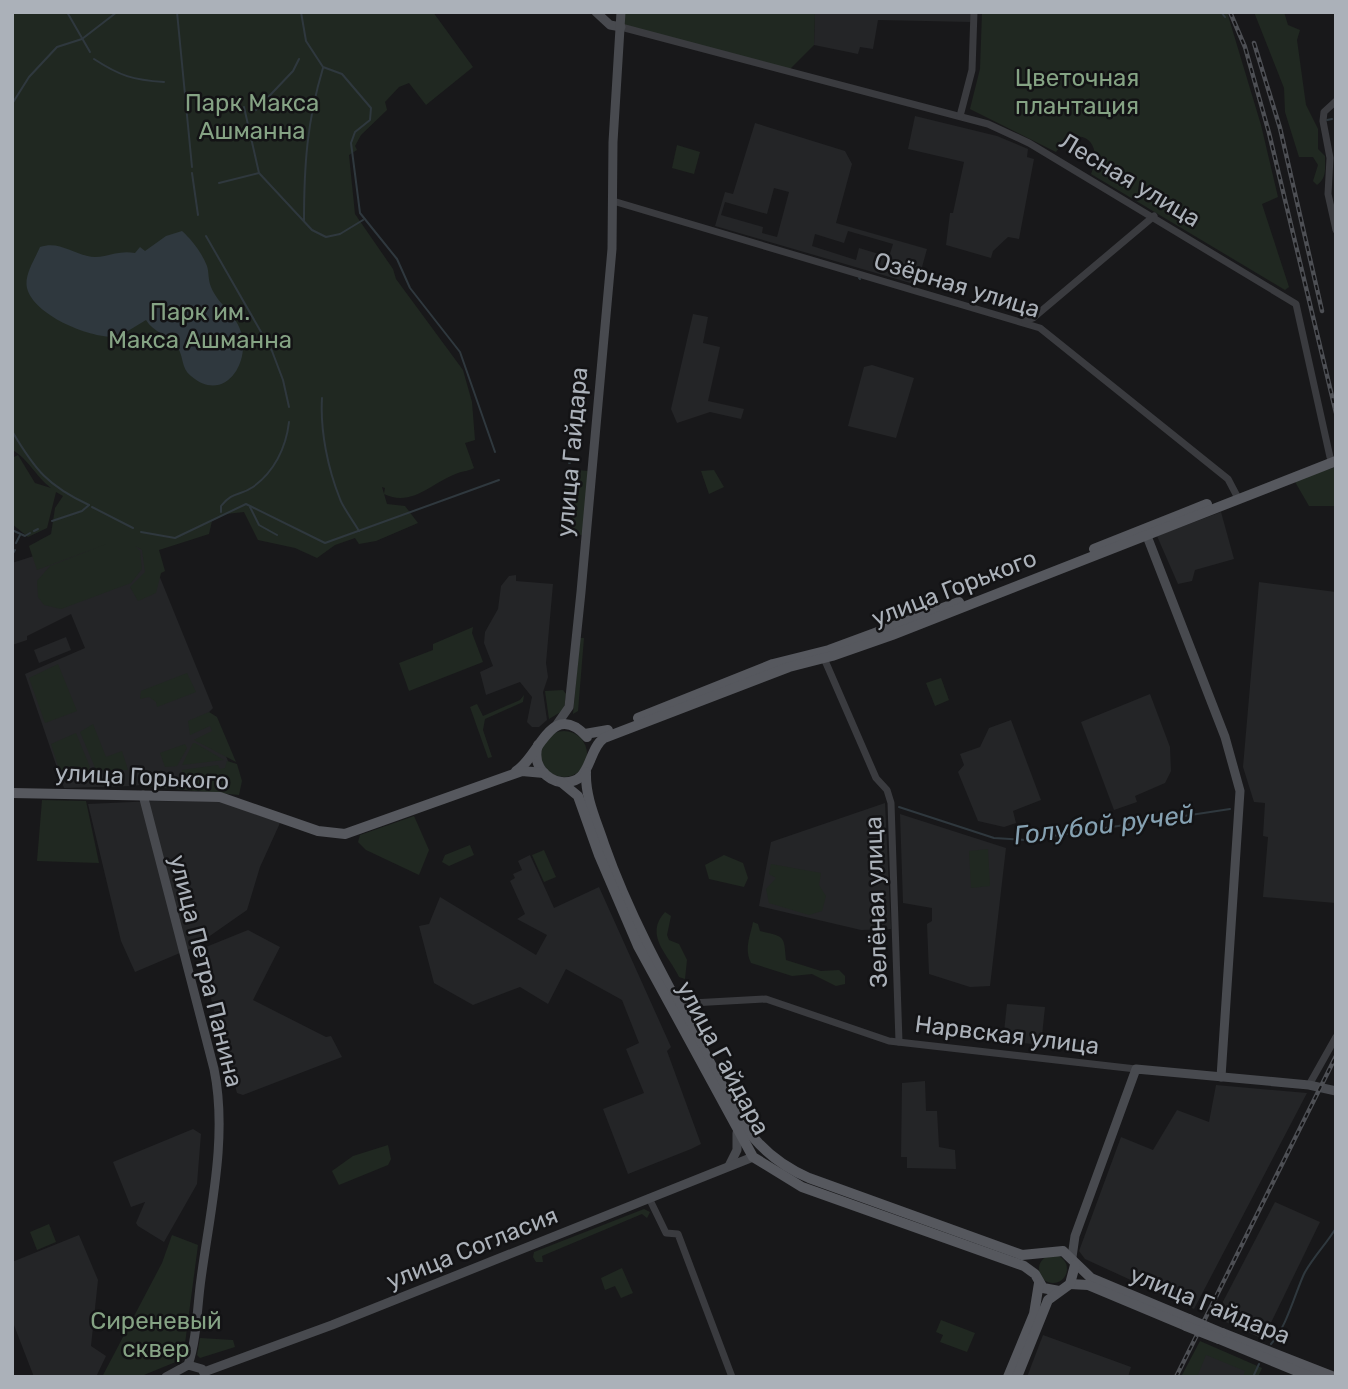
<svg xmlns="http://www.w3.org/2000/svg" width="1348" height="1389" font-family="Rubik,sans-serif">
<style>
.built{fill:#242527;fill-rule:evenodd}
.green{fill:#202821}
.water{fill:#2f383e}
.lines{fill:none;stroke-linecap:round;stroke-linejoin:round}
.stream{stroke:#2f383e;stroke-width:2}
.tertiary{stroke:#3a3b3f;stroke-width:7}
.secondary{stroke:#484a4f;stroke-width:9}
.primary{stroke:#56585e;stroke-width:10}
.rail-casing{stroke:#4d4f54;stroke-width:4.5}
.rail{stroke:#131315;stroke-width:2;stroke-dasharray:5;stroke-linecap:butt}
.primary-bridge{stroke:#56585e;stroke-width:10}
.labels{text-anchor:middle;dominant-baseline:central;stroke-width:5;stroke-linejoin:round;paint-order:stroke}
.park-label{font-size:24px;fill:#85a384;stroke:#131315}
.street-label{font-size:24px;fill:#abb1b9;stroke:#131315}
.water-label{font-size:26px;font-style:italic;fill:#85a1b2;stroke:#131315}
</style>
<rect width="100%" height="100%" fill="#18181a"/>
<!-- built -->
<g class="built">
<path d="M815 12H971V22L878 20 873 49 860 47 858 54 814 45Z"/>
<path d="M915 116 997 136 1028 149 1027 157 1034 159 1019 239 1008 237 993 251 991 258 946 245 950 213H953L964 162 908 149Z"/>
<path d="M755 123 845 151 852 164 836 223 927 249 917 285 715 226 725 192 733 194ZM774 188 789 192 777 237 762 233 763 227 721 215 725 202 767 214ZM848 231 893 244 889 257 859 248 856 260 812 246 815 234 844 243Z"/>
<path d="M693 314 708 317 703 343 720 347 708 401 744 409 741 419 710 412 677 423 671 409Z"/>
<path d="M872 365 914 378 896 438 848 426 864 367Z"/>
<path d="M1221 512 1234 559 1195 570 1192 581 1178 584 1157 536Z"/>
<path d="M124 537 148 548 213 708 208 713 233 773 132 786 64 788 25 674 85 648 71 614 27 636V640L12 645V563L40 554Z"/>
<path d="M516 575V581L553 584 546 663 548 677 543 692 547 720 539 727H532L527 722 532 697 520 682 486 695 480 672 493 666 484 643 485 632 498 609 501 586 509 576Z"/>
<path d="M1259 582 1336 592V903L1263 897 1268 837 1263 836 1265 803 1254 802 1243 767Z"/>
<path d="M66 637 71 650 39 663 34 650Z"/>
<path d="M1150 694 1170 747 1171 771 1165 783 1135 796 1137 802 1114 810 1081 722Z"/>
<path d="M1011 720 1041 800 1013 811 1016 823 1004 827 978 821 958 772 964 765 960 754 980 747 989 728Z"/>
<path d="M154 801 223 802 280 823 260 867 247 910 194 947 135 972 121 941 88 804Z"/>
<path d="M885 803 891 929 861 930 759 906 771 842Z"/>
<path d="M900 814 1006 848 990 986 970 987 929 974 927 924 932 921V908L903 903Z"/>
<path d="M530 855 554 908 599 887 671 1047 667 1051 701 1144 691 1149 628 1174 603 1109 644 1093 626 1049 639 1043 622 1000 566 969 548 1004 520 987 473 1005 434 983 419 926 429 924 440 897 536 955 547 935 517 919 525 914 510 881 515 878 513 874 522 870 518 861Z"/>
<path d="M248 930 280 947 253 1000 326 1037 331 1036 342 1057 243 1095 237 1093 212 1003 201 949Z"/>
<path d="M1007 1004 1045 1007 1041 1045 1003 1041Z"/>
<path d="M925 1081 926 1111H937L939 1147 955 1150 956 1169 907 1168V1157H901L902 1083Z"/>
<path d="M1216 1085 1307 1093 1194 1309 1085 1259 1079 1251 1121 1137 1153 1150 1177 1110 1209 1122Z"/>
<path d="M193 1129 201 1134 197 1184 164 1242 138 1226 136 1223 145 1202 131 1207 113 1162Z"/>
<path d="M1275 1202 1320 1222 1263 1339 1215 1317Z"/>
<path d="M79 1235 98 1280 91 1346 106 1356 96 1377H34L12 1320V1262Z"/>
<path d="M1043 1335 1131 1367 1128 1377H1027Z"/>
<path d="M1202 1343 1241 1359 1260 1371 1258 1377H1186Z"/>
</g>
<!-- green -->
<g class="green">
<path d="M12 12H433L473 67 426 105 409 83 399 87 385 102 387 110 361 135 355 146 357 150 349 155 355 214 393 269 396 279 463 370 472 402 475 440 465 443 474 468C469 471 464 471 458 473 432 482 412 508 384 494L385 488 382 487 387 504 405 506 418 523 376 541 359 544 355 538 335 545 317 558 295 548 258 540 244 512 226 514 212 521 209 534 159 550 165 571 161 573 156 593 138 601 130 587 145 572 142 550 135 546 140 551 142 569 131 583 61 609 44 605 38 597 37 581 50 566 109 543 37 570 29 546 51 534 55 508 63 496 56 492 47 528 28 537 12 524V458L18 455 35 483 51 488C36 477 28 458 12 450Z"/>
<path d="M621 12H815L814 45 786 73 621 27Z"/>
<path d="M982 12H1227L1261 125 1278 197 1262 204 1289 287 1285 290 1091 174C1105 142 1079 121 1056 152L970 109 980 69Z"/>
<path d="M1254 12H1284L1288 25 1300 30 1297 40 1306 105 1318 129V149L1325 156C1325 168 1327 178 1317 185L1313 181 1318 165 1313 157H1299L1285 112 1284 88Z"/>
<path d="M677 145 700 152 694 174 672 168Z"/>
<path d="M1336 467 1335 506H1309L1294 480Z"/>
<path d="M567 469 588 471 583 535 560 534Z"/>
<path d="M714 470 724 487 709 494 701 471Z"/>
<path d="M473 627 472 633 483 662 409 691 399 663 433 650V644Z"/>
<path d="M580 638H584L578 711 573 714Z"/>
<path d="M58 664 77 711 45 723 29 678Z"/>
<path d="M187 673 196 692 157 707 156 702 149 697 140 699 141 691Z"/>
<path d="M941 678 949 700 935 706 926 683Z"/>
<path d="M563 690 566 694 564 710 549 719 545 691Z"/>
<path d="M524 695 523 702 485 719 483 730 492 757 488 758 470 707 477 704 483 716 520 700Z"/>
<path d="M209 712 217 717 236 762 194 740 212 731 210 726 190 735 188 721Z"/>
<path d="M93 724 106 757 122 751 128 770H96L80 732Z"/>
<circle cx="564" cy="754" r="23"/>
<path d="M76 733 90 767 88 771 63 781 51 744Z"/>
<path d="M193 743H195L224 760 182 765Z"/>
<path d="M185 744 187 748 177 766 165 767 160 753Z"/>
<path d="M227 761 237 764 242 781 239 795 142 786 143 783 183 778 182 770 218 765 220 769 225 768Z"/>
<path d="M42 800 86 801 99 863 37 861Z"/>
<path d="M414 816 429 850 419 875 366 850 358 842 360 835Z"/>
<path d="M470 845 474 855 449 866 442 862 445 855Z"/>
<path d="M988 849 990 886 971 888 969 851Z"/>
<path d="M544 850 556 877 544 882 532 855Z"/>
<path d="M724 855 743 863 748 878 744 887 709 879 705 865Z"/>
<path d="M771 864 821 873 819 885 826 896 822 911 809 915 769 903 766 889 776 878 769 874Z"/>
<path d="M665 912 671 916 667 935 669 940 679 944 687 960 685 979 679 977C670 956 643 936 665 912Z"/>
<path d="M753 922 758 924 760 931C785 937 784 935 786 960L821 971 839 970 845 976V984L836 986 812 974 792 976 751 963C744 949 750 937 753 922Z"/>
<path d="M388 1145 391 1159 388 1165 339 1185 332 1171 353 1156Z"/>
<path d="M644 1209 650 1212 647 1218 642 1214 542 1256 543 1262H536L533 1257 534 1252Z"/>
<path d="M49 1224 56 1242 37 1250 30 1232Z"/>
<path d="M172 1235 198 1245 183 1359 139 1377H102L162 1263Z"/>
<circle cx="1053" cy="1269" r="14"/>
<path d="M622 1268 633 1293 621 1298 615 1286 605 1290 601 1278Z"/>
<path d="M941 1320 975 1333 967 1352 940 1342 943 1335 936 1332Z"/>
<path d="M200 1338 233 1340 235 1347 200 1358 197 1355Z"/>
<path d="M1200 1341 1262 1368 1258 1377H1243L1245 1371 1206 1355 1197 1377H1181Z"/>
</g>
<!-- water -->
<path class="water" d="M182 231C192 240 202 253 207 266 209 272 208 280 211 287 218 305 237 314 242 335 249 367 222 403 191 376 181 368 184 358 178 348 170 336 153 332 146 320L118 337C92 339 34 316 27 288 24 275 35 259 40 247 61 240 74 256 95 257 109 257 118 250 135 253L140 247 145 251 166 236Z"/>
<g class="lines">
<!-- stream -->
<g class="stream">
<path d="M67 12 90 52"/>
<path d="M177 12 192 167"/>
<path d="M301 12 306 41 323 67 342 74 371 108 370 120 355 132 351 143 360 213 397 259 410 288 460 352 495 452"/>
<path d="M1221 12 1225 17"/>
<path d="M94 59C120 76 133 80 164 82"/>
<path d="M12 104 29 77 57 47 82 39 117 12"/>
<path d="M244 107 259 173 312 230 326 237 340 234 363 220"/>
<path d="M256 110 293 71 299 59"/>
<path d="M1327 120 1332 119"/>
<path d="M192 173 198 215"/>
<path d="M219 183 259 173"/>
<path d="M304 221C304 166 307 121 323 68"/>
<path d="M206 236 272 351 283 380 289 407"/>
<path d="M859 278 860 279"/>
<path d="M322 398C320 431 328 469 340 499 342 506 354 522 359 531"/>
<path d="M12 431C35 470 48 486 89 505"/>
<path d="M569 463H570"/>
<path d="M92 507 133 528"/>
<path d="M250 507 259 525 277 535"/>
<path d="M221 512V506C233 491 240 496 253 487 274 472 286 448 289 422"/>
<path d="M52 521 82 511 89 505"/>
<path d="M12 530 25 536 30 533"/>
<path d="M34 531 38 529"/>
<path d="M141 532 175 538 246 504 325 543 499 480"/>
<path d="M16 543 20 535"/>
<path d="M12 555 15 550"/>
<path d="M899 807 994 838 1026 840 1230 809"/>
<path d="M1271 1344C1287 1326 1294 1296 1304 1274 1311 1260 1327 1243 1336 1228"/>
<path d="M1253 1377 1259 1364"/>
</g>
<!-- tertiary -->
<g class="tertiary">
<path d="M621 27 988 124 1029 143 1296 304 1330 457"/>
<path d="M1336 101 1324 112 1323 121 1330 158 1328 194 1336 230"/>
<path d="M960 116 972 70 974 12"/>
<path d="M613 201 1040 328 1228 479 1238 498"/>
<path d="M1025 321 1033 318 1154 216"/>
<path d="M823 656 876 778 887 790 891 803 899 1042"/>
<path d="M681 1007 692 1003 766 999 889 1041 1136 1069"/>
<path d="M1309 1085 1336 1037"/>
<path d="M649 1198 666 1233 678 1234 732 1377"/>
</g>
<!-- secondary -->
<g class="secondary">
<path d="M596 12 610 25 621 27"/>
<path d="M1145 531 1225 737 1240 791 1221 1077"/>
<path d="M555 727 569 707 581 592 612 249 613 142 621 12"/>
<path d="M143 795 214 1069C228 1137 210 1211 201 1279 197 1307 197 1339 188 1365"/>
<path d="M729 1166 737 1150V1133"/>
<path d="M1072 1257 1075 1236 1136 1069 1309 1085 1336 1091"/>
<path d="M204 1372 332 1325 753 1157"/>
<path d="M166 1377 188 1365 202 1369 205 1375"/>
</g>
<!-- primary -->
<g class="primary">
<path d="M1094 549 1207 504"/>
<path d="M638 718 773 664 829 650 959 602"/>
<path d="M585 734 608 730"/>
<path d="M538 745C535 754 536 763 542 771 547 777 554 781 561 782 593 785 586 751 604 738L789 667 832 656 892 635 1336 461"/>
<path d="M516 771C539 758 551 698 587 737"/>
<path d="M586 772C585 797 596 820 604 844 638 941 694 1029 741 1121 758 1147 781 1166 809 1178L1022 1255 1063 1251 1091 1278 1189 1319"/>
<path d="M561 782 578 796 599 855 638 946 753 1157 802 1187 1024 1266 1035 1274 1043 1288 1059 1291"/>
<path d="M12 793 220 797 318 831 345 834 522 771 544 773"/>
<path d="M1070 1284 1088 1285 1186 1326"/>
<path d="M1222 1333 1334 1377"/>
<path d="M1219 1339 1311 1377"/>
<path d="M1008 1377 1034 1314 1039 1283"/>
<path d="M1017 1377 1048 1300 1070 1284 1075 1265"/>
</g>
<defs>
<g id="rail">
<path d="M1230 12 1245 47 1269 133 1336 413"/>
<path d="M1254 43 1280 128 1322 311"/>
<path d="M1176 1377 1336 1056"/>
</g>
</defs>
<!-- rail casing -->
<use href="#rail" class="rail-casing"/>
<!-- rail -->
<use href="#rail" class="rail"/>
<!-- primary-bridge -->
<g class="primary-bridge">
<path d="M1189 1319 1222 1333"/>
<path d="M1186 1326 1219 1339"/>
</g>
</g>
<g class="labels">
<!-- park labels -->
<g class="park-label">
<text x="1077" y="78">Цветочная<tspan x="1077" dy="28">плантация</tspan></text>
<text x="252" y="103">Парк Макса<tspan x="252" dy="28">Ашманна</tspan></text>
<text x="200" y="312">Парк им.<tspan x="200" dy="28">Макса Ашманна</tspan></text>
<text x="156" y="1321">Сиреневый<tspan x="156" dy="28">сквер</tspan></text>
</g>
<!-- street labels -->
<g class="street-label">
<text transform="translate(1130 180) rotate(31)">Лесная улица</text>
<text transform="translate(957 285) rotate(17)">Озёрная улица</text>
<text transform="translate(572 452) rotate(-85)">улица Гайдара</text>
<text transform="translate(954 588) rotate(-21)">улица Горького</text>
<text transform="translate(142 777) rotate(3)">улица Горького</text>
<text transform="translate(876 902) rotate(-92)">Зелёная улица</text>
<text transform="translate(206 971) rotate(76)">улица Петра Панина</text>
<text transform="translate(1007 1035) rotate(7)">Нарвская улица</text>
<text transform="translate(723 1058) rotate(62)">улица Гайдара</text>
<text transform="translate(472 1248) rotate(-22)">улица Согласия</text>
<text transform="translate(1210 1305) rotate(22)">улица Гайдара</text>
</g>
<!-- water labels -->
<g class="water-label">
<text transform="translate(1104 825) rotate(-7)">Голубой ручей</text>
</g>
</g>
<!-- border -->
<rect width="1348" height="1389" fill="none" stroke="#abb1b9" stroke-width="28"/>
</svg>
